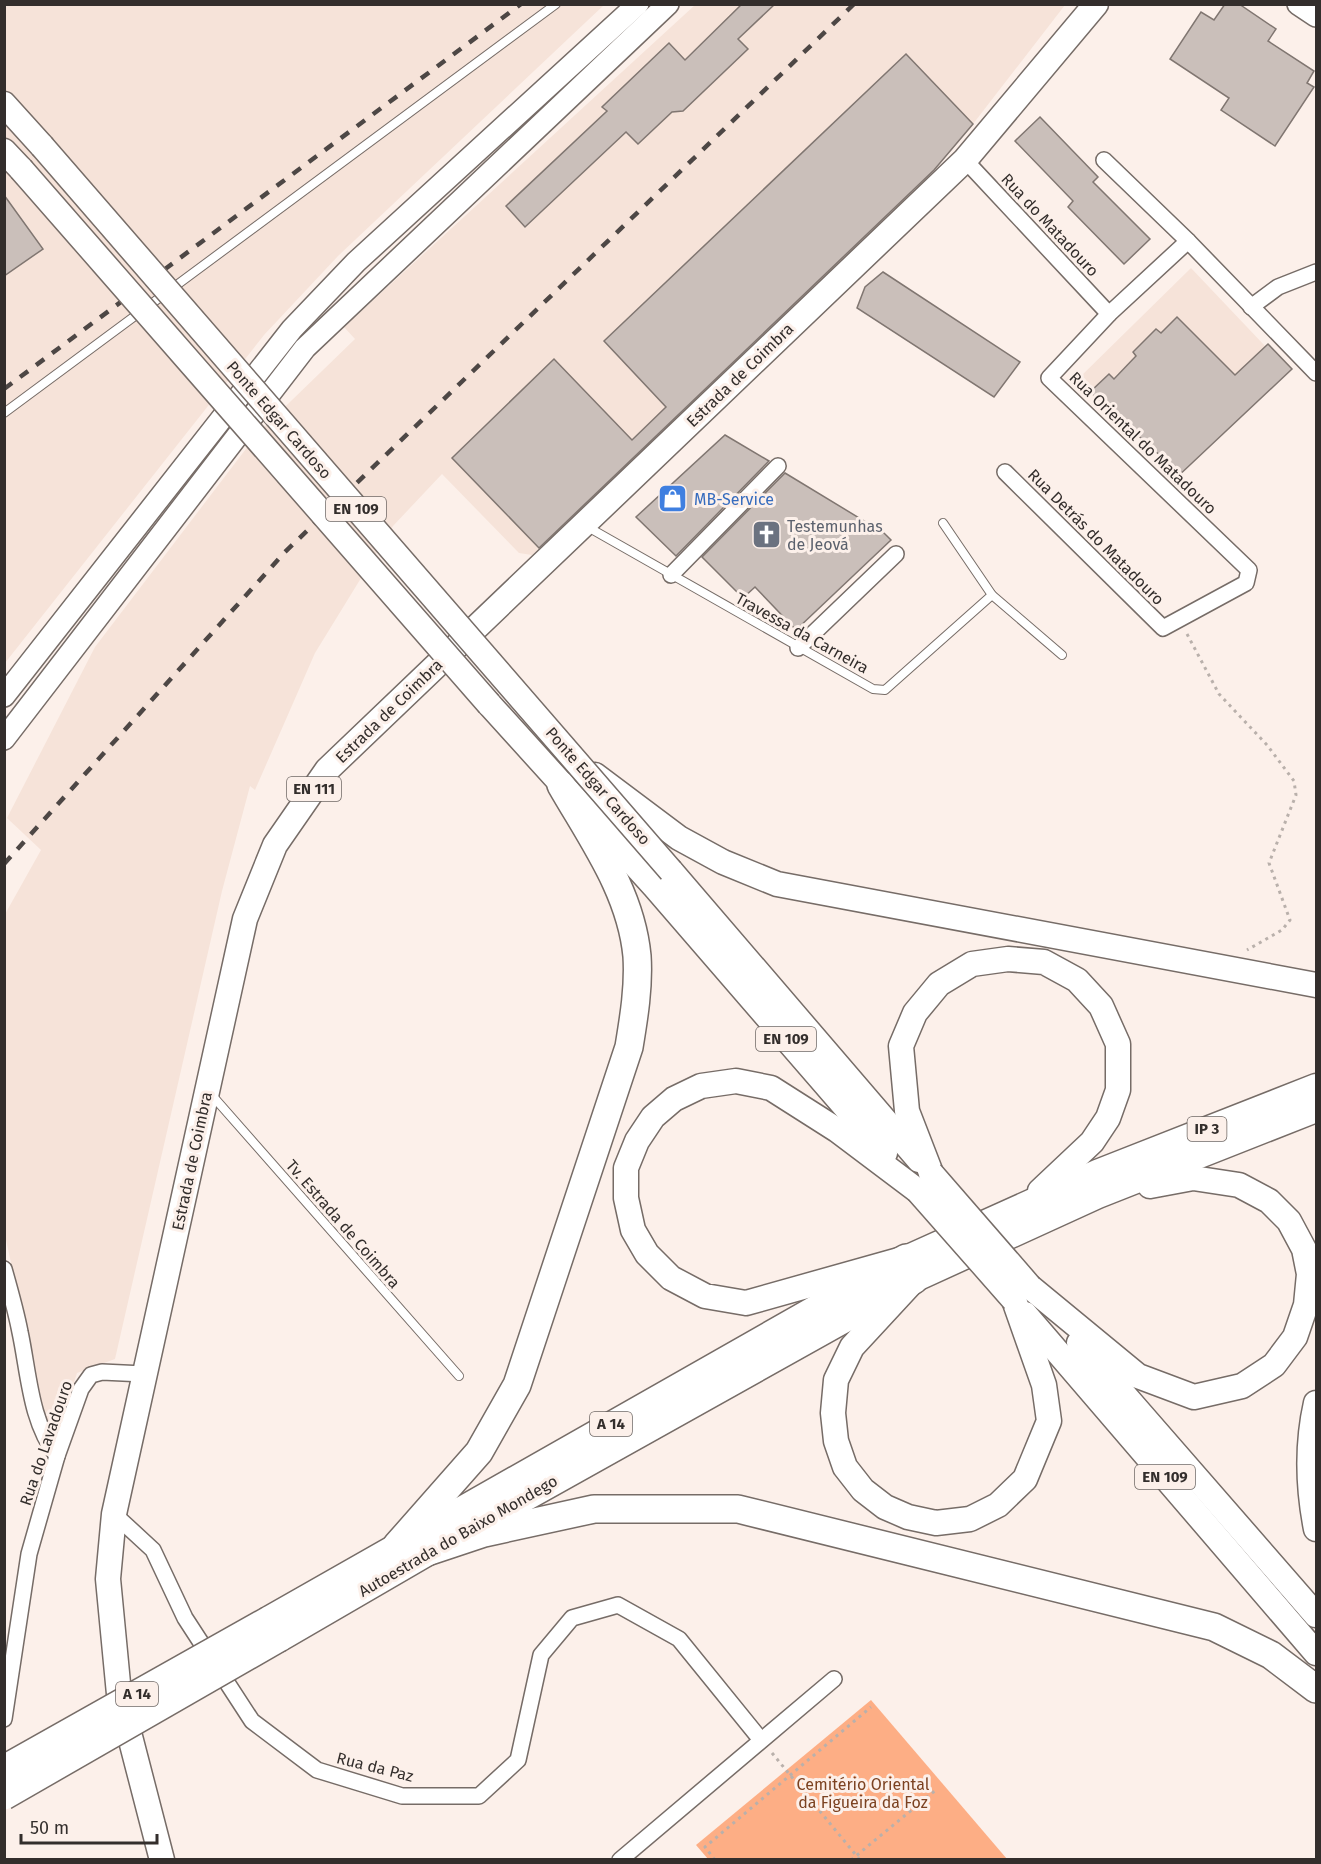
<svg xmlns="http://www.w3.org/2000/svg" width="1321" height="1864" font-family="'Fira Sans',sans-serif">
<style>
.built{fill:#f6e3d9}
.green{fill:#fdae85}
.building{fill:#cabfba;stroke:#807671;stroke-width:1.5}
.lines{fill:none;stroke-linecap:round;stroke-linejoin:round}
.lane-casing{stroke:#766c67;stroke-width:10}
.street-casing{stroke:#766c67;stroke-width:18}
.secondary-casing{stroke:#766c67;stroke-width:24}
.primary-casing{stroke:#766c67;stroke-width:27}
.highway-casing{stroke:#766c67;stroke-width:30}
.path{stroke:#b9b0ab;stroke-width:3;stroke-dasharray:3 4.5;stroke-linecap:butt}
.lane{stroke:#fff;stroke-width:8}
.street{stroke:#fff;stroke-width:15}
.secondary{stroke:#fff;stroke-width:21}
.primary{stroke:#fff;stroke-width:24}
.highway{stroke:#fff;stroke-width:27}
.rail{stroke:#4d4745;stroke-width:4.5;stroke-dasharray:10 10;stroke-linecap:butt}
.primary-bridge-casing{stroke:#766c67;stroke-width:27;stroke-linecap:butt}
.highway-bridge-casing{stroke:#766c67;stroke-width:30;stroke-linecap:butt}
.primary-bridge{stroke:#fff;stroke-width:24}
.highway-bridge{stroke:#fff;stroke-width:27}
.labels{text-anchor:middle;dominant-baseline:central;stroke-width:6;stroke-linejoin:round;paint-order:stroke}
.shield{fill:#fcf0ea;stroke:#6f6865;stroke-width:1.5}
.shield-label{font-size:15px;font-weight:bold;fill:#332e2c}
.street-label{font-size:16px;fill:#332e2c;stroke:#fcf0ea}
.shop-label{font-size:16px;fill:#366cbe;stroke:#fcf0ea;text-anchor:start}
.worship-label{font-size:16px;fill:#5b616d;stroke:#fcf0ea;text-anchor:start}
.park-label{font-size:16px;fill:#7c4221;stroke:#fcf0ea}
</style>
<rect width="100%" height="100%" fill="#fcf0ea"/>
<!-- built -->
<g class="built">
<path d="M5 5H604L338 256 264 335 5 663Z"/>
<path d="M695 5H1065L973 124 924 182 678 419 532 555 519 553 442 474 393 526 315 653 255 790 250 786 222 891 115 1359 77 1373 57 1436 46 1425 5 1235 4 916 41 850 7 818 95 647 258 433 355 339 344 327Z"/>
<path d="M1191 268 1265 346 1268 344 1292 369 1164 461 1078 379Z"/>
</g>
<!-- green -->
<path class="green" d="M871 1700 1007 1859H708L696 1845Z"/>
<!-- building -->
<g class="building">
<path d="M742 4H775L738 39 748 49 683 111 672 112 638 144 626 132 525 227 506 206 607 111 602 107 669 43 685 60Z"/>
<path d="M1225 4H1239L1276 29 1268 41 1314 71 1307 83 1314 87 1275 146 1221 110 1229 98 1170 59 1201 12 1214 20Z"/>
<path d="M906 54 973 124 934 170 539 548 452 458 554 359 632 440 666 407 604 341Z"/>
<path d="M1040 117 1098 177 1093 182 1150 239 1124 264 1068 207 1073 201 1015 141Z"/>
<path d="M4 195 43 249 4 276Z"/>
<path d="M883 272 1020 362 994 397 857 308 865 287Z"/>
<path d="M1177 317 1235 375 1268 344 1292 369 1174 480 1160 465 1165 460 1090 392 1109 374 1114 379 1136 356 1133 352 1156 329 1161 333Z"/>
<path d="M725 435 769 461 676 556 636 517Z"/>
<path d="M785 473 884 533 891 540 796 630 755 587 743 598 702 557Z"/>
</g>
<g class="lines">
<defs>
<g id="lane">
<path d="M4 413 556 4"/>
<path d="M943 523 992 595 1062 655"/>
<path d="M586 526 873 689 885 690 992 595"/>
<path d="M210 1093 459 1376"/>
</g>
<g id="street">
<path d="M965 160 1109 314"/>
<path d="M1104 160 1188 241"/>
<path d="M1251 307 1278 287 1316 272"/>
<path d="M1005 472 1163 628 1246 583 1249 570 1049 378 1109 314 1188 241 1316 373"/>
<path d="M671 575 778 466"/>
<path d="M798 648 896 554"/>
<path d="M4 1269C10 1290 16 1311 20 1332 29 1374 30 1421 57 1456"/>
<path d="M114 1514 153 1550 185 1618 252 1721 317 1770 402 1796H479L518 1760 541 1655 572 1618 618 1605 679 1639 761 1740"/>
<path d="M4 1719 29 1554 57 1456 81 1389 91 1375 102 1372 144 1374"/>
<path d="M620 1860 834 1679"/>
</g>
<g id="secondary">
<path d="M1298 4 1316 16"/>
<path d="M4 696 292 329 356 262 638 4"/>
<path d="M4 739 305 348 668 4"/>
</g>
<g id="primary">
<path d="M4 104 42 146"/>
<path d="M4 151 21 169"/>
<path d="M489 704 654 886 885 1153"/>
<path d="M595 775 679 838 723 862 777 884 1316 985"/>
<path d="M671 871 919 1160"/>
<path d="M931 1173 907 1111 901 1046 915 1013 939 984 972 964 1008 959 1044 962 1077 980 1101 1006 1118 1044V1090L1108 1118 1092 1142 1040 1191"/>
<path d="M918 1191 837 1130 771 1088 736 1081 701 1086 674 1099 653 1117 637 1141 626 1168V1198L633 1230 647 1254 671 1278 705 1296 746 1303 906 1258 1097 1172 1316 1086"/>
<path d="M1030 1287 1138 1376 1194 1397 1242 1386 1274 1365 1295 1337 1306 1305 1309 1274 1304 1249 1289 1221 1269 1201 1239 1185 1193 1178 1150 1186"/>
<path d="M1014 1300 1044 1385 1049 1421 1025 1479 998 1505 970 1519 936 1523 908 1517 885 1507 863 1490 845 1467 836 1441 833 1413 836 1380 852 1347 914 1280 1098 1196 1316 1110"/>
<path d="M1025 1314 1316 1653"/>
<path d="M1079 1343 1316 1615"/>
<path d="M1316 1403C1307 1443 1308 1488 1316 1529"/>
<path d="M162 1860 119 1694 108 1579 114 1514 245 919 275 845 327 770 965 160 1096 4"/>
</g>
<g id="highway">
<path d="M397 1545 479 1452 517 1385 629 1047C634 1017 639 986 637 956 631 892 592 839 561 785"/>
<path d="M427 1552 484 1533 594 1509H738L1214 1627 1271 1655 1316 1689"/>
<path d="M269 1620 906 1258"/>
<path d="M279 1638 427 1552 914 1280"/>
</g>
</defs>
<!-- lane casing -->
<use href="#lane" class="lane-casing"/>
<!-- street casing -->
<use href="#street" class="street-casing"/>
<!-- secondary casing -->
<use href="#secondary" class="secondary-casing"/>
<!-- primary casing -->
<use href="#primary" class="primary-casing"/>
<!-- highway casing -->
<use href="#highway" class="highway-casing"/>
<!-- path -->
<g class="path">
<path d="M1187 634 1219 694 1267 745 1294 781 1296 795 1269 863 1290 920 1282 930 1247 950"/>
<path d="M772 1753 860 1860"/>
<path d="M715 1860 705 1847 871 1707"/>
<path d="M851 1860 937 1789"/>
</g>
<!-- lane -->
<use href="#lane" class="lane"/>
<!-- street -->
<use href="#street" class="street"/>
<!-- secondary -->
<use href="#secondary" class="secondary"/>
<!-- primary -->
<use href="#primary" class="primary"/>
<!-- highway -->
<use href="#highway" class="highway"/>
<!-- rail -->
<g class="rail">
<path d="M4 389 521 4"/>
<path d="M4 864 285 552 854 4"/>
</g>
<defs>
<g id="primary-bridge">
<path d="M42 146 671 871"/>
<path d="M21 169 489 704"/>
<path d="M931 1173 1030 1287"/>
<path d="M918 1191 1014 1300"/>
</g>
<g id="highway-bridge">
<path d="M4 1769 269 1620"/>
<path d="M4 1796 279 1638"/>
</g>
</defs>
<!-- primary-bridge casing -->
<use href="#primary-bridge" class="primary-bridge-casing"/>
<!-- highway-bridge casing -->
<use href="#highway-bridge" class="highway-bridge-casing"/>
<!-- primary-bridge -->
<use href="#primary-bridge" class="primary-bridge"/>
<!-- highway-bridge -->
<use href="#highway-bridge" class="highway-bridge"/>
</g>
<!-- icons -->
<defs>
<symbol id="shop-square" viewBox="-11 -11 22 22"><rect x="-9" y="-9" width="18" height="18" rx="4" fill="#3f7fe0" stroke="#fcf0ea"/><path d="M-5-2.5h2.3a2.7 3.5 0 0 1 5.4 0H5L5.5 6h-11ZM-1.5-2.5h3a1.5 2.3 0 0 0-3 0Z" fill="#fff"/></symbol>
<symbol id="church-square" viewBox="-11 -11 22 22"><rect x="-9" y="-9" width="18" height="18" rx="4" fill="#6b7280" stroke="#fcf0ea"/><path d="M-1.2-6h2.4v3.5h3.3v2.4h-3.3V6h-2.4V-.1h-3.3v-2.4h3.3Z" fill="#fff"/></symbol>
</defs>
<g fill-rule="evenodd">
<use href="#shop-square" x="656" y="482" width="33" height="33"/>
<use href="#church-square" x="750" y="518" width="33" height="33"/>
</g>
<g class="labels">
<!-- shield labels -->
<g class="shield">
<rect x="326" y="497" width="60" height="24" rx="4.5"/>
<rect x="287" y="777" width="54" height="24" rx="4.5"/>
<rect x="756" y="1027" width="60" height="24" rx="4.5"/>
<rect x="1187.5" y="1117" width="39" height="24" rx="4.5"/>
<rect x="590" y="1412" width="42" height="24" rx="4.5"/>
<rect x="1135" y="1465" width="60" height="24" rx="4.5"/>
<rect x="116" y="1682" width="42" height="24" rx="4.5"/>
</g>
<g class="shield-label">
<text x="356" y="509">EN 109</text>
<text x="314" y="789">EN 111</text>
<text x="786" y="1039">EN 109</text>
<text x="1207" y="1129">IP 3</text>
<text x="611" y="1424">A 14</text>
<text x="1165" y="1477">EN 109</text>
<text x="137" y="1694">A 14</text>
</g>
<!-- street labels -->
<g class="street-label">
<text transform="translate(1050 225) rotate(47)">Rua do Matadouro</text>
<text transform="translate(740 375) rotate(-44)">Estrada de Coimbra</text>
<text transform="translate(279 420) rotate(49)">Ponte Edgar Cardoso</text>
<text transform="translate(1143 443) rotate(44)">Rua Oriental do Matadouro</text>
<text transform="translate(1096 537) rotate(45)">Rua Detrás do Matadouro</text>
<text transform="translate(802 633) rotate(29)">Travessa da Carneira</text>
<text transform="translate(389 711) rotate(-44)">Estrada de Coimbra</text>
<text transform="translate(598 786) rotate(49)">Ponte Edgar Cardoso</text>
<text transform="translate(192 1161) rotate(-78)">Estrada de Coimbra</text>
<text transform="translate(343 1224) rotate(49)">Tv. Estrada de Coimbra</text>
<text transform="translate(46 1443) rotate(-71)">Rua do Lavadouro</text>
<text transform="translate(458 1536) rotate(-30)">Autoestrada do Baixo Mondego</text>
<text transform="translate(375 1767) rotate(14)">Rua da Paz</text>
</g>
<!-- shop labels -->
<g class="shop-label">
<text x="694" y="499">MB-Service</text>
</g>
<!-- worship labels -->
<g class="worship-label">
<text x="787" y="526">Testemunhas<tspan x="787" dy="18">de Jeová</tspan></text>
</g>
<!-- park labels -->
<g class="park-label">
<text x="863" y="1784">Cemitério Oriental<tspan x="863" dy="18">da Figueira da Foz</tspan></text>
</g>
</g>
<!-- border -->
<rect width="1321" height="1864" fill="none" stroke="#332e2c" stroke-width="12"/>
<!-- scale -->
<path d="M21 1834v9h136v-9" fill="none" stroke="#332e2c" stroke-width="3"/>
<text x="30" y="1834" font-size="18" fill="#332e2c" stroke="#fcf0ea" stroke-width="4.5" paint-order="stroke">50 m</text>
</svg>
